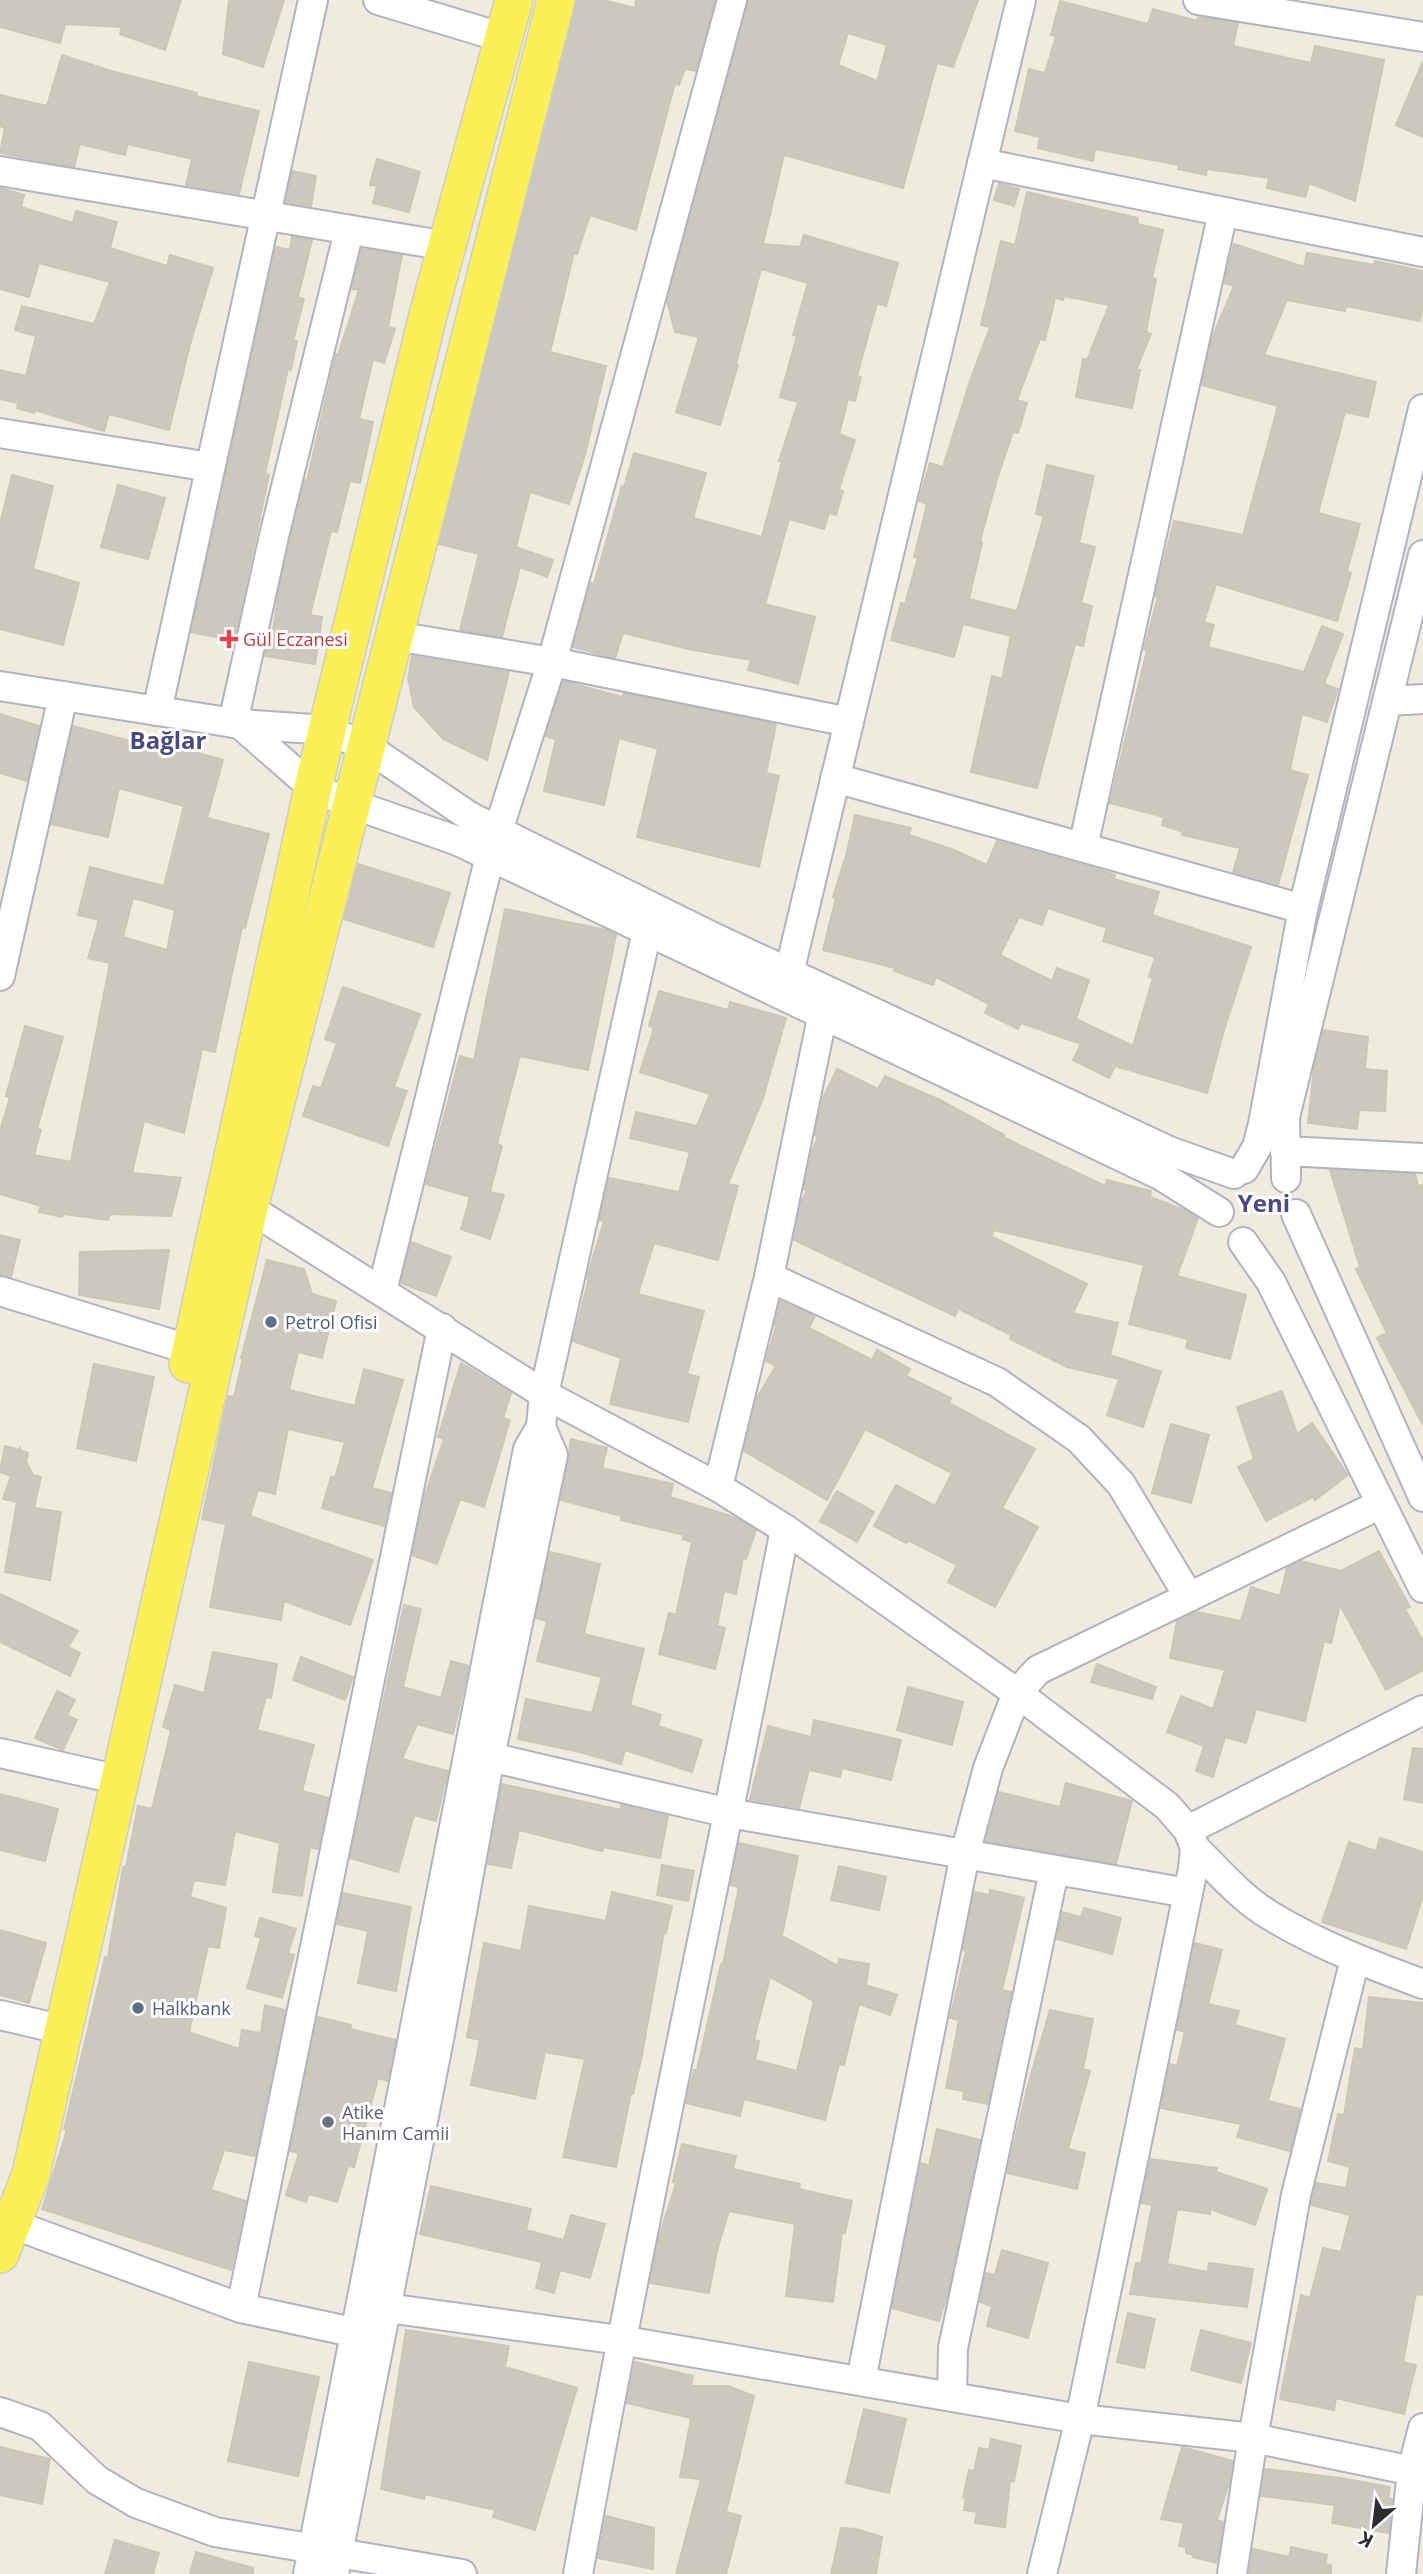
<svg xmlns="http://www.w3.org/2000/svg" width="1423" height="2574" font-family="'Open Sans',sans-serif">
<style>
.building{fill:#cbc9bd;stroke:#cbc7b8;stroke-width:2;fill-rule:evenodd}
.lines{fill:none;stroke-linecap:round;stroke-linejoin:round}
.minor-casing{stroke:#b2b3c1;stroke-width:32}
.major-casing{stroke:#cdcdcd;stroke-width:40}
.minor{stroke:#fff;stroke-width:28}
.major{stroke:#fbf058;stroke-width:37}
.health-dot{fill:#e0444e;stroke:#fff;stroke-width:2.5}
.service-dot{fill:#5c6f8a;stroke:#fff;stroke-width:2.5}
.worship-dot{fill:#6b7280;stroke:#fff;stroke-width:2.5}
.labels{text-anchor:middle;dominant-baseline:central;stroke-width:6;stroke-linejoin:round;paint-order:stroke}
.health-label{font-size:18px;fill:#be3a42;stroke:#fff;text-anchor:start}
.service-label{font-size:18px;fill:#4e5e75;stroke:#fff;text-anchor:start}
.worship-label{font-size:18px;fill:#5b616d;stroke:#fff;text-anchor:start}
.district-label{font-size:24px;font-weight:bold;fill:#494a82;stroke:#fff}
</style>
<rect width="100%" height="100%" fill="#efebdf"/>
<!-- building -->
<g class="building">
<path d="M0 0H181L165 50 120 34 122 27 65 24 60 43 0 27Z"/>
<path d="M229 0H284L263 67 223 54Z"/>
<path d="M576 0H603L635 8 636 0H715L696 71 685 69 679 85 675 83 636 230 590 215 577 254 574 253 550 352 606 366 585 455 569 504 530 492 516 547 553 560 547 577 520 567 502 637 460 630 479 554 439 544Z"/>
<path d="M748 0H978L953 67 937 63 903 188 784 155 763 244 800 247 804 235 898 263 886 306 877 303 857 376 861 377 855 401 848 399 839 434 855 440 839 489 843 491 836 515 829 513 824 529 789 519 765 604 815 617 798 684 748 670 751 660 693 650 623 633 615 658 573 647 591 583 594 584 622 486 624 487 634 453 706 473 693 518 762 537 782 462 779 461 798 402 780 397 797 336 793 335 808 283 761 269 736 364 738 365 720 425 676 412 699 337 675 332 667 301ZM848 33 887 45 877 81 838 65Z"/>
<path d="M1060 1 1148 24 1153 9 1197 21 1198 17 1238 23 1233 46 1311 63 1315 46 1384 60 1355 201 1309 183 1305 197 1267 188 1269 178 1207 169 1206 175 1178 169 1179 165 1095 149 1093 161 1038 148 1040 137 1015 131 1029 69 1045 73 1056 36 1051 35Z"/>
<path d="M62 55 111 71 197 93 196 96 259 111 239 194 186 185 192 159 128 144 125 155 80 144 74 167 0 153 5 128 0 126V95L47 106Z"/>
<path d="M1423 61V137L1396 125Z"/>
<path d="M377 159 420 172 409 212 373 203 377 186 370 185Z"/>
<path d="M292 171 316 176 311 206 286 202Z"/>
<path d="M999 183 1019 189 1014 206 994 200Z"/>
<path d="M0 188 24 195 21 207 73 223 76 211 117 222 110 248 167 266 170 255 213 268 191 341 169 430 109 414 104 431 35 410 34 413 17 408 18 403 0 399V370L26 376 36 336 15 330 22 306 94 324 110 282 39 263 29 297 0 289Z"/>
<path d="M1027 192 1138 218 1137 224 1163 230 1152 278 1156 279 1146 332 1151 334 1136 370H1140L1132 408 1076 397 1083 359 1087 360 1109 305 1064 296 1063 300 1055 298 1045 340 1040 339 1017 400 1027 403 1018 433 1013 432 997 479 980 541 982 542 969 599 1017 611 1044 516 1036 514 1047 465 1094 476 1079 543 1095 547 1081 603 1092 606 1083 646 1075 644 1037 788 971 772 992 676 1002 679 1011 636 963 624 954 657 891 640 901 603 905 604 918 558 914 557 927 504 919 501 930 463 943 467 970 381 990 327 981 325 1001 241 1015 245Z"/>
<path d="M292 237 312 240 298 297 304 299 293 341H297L291 370 288 369 265 474 269 475 234 641 191 632 276 247 290 250Z"/>
<path d="M1234 244 1304 267 1307 253 1374 265 1375 261 1423 271V306L1420 321 1346 306 1345 311 1287 300 1264 355 1376 382 1368 417 1345 412 1318 513 1360 524 1347 571 1351 573 1337 621 1216 584 1204 622 1214 625 1208 647 1304 672 1322 626 1343 634 1324 684 1338 689 1327 722 1302 714 1290 770 1308 775 1278 885 1233 872 1240 848 1182 835 1183 832 1162 825 1164 817 1110 803 1147 650 1144 649 1158 597 1155 596 1160 576 1174 521 1243 535 1278 406 1202 385 1212 338 1234 286 1224 283Z"/>
<path d="M362 249 402 255 388 327 395 329 384 363 373 359 359 419 373 422 360 483 350 481 337 532 331 531 310 615 322 617 315 664 265 656 269 637 272 638 278 595 290 540 305 480 307 481 336 354 338 355 359 290 352 289Z"/>
<path d="M12 475 53 486 33 569 79 583 63 645 0 629V524Z"/>
<path d="M118 485 165 498 148 559 101 547Z"/>
<path d="M412 656 509 672 487 760 443 739 414 707 408 679Z"/>
<path d="M563 681 622 697 624 693 776 724 766 773 779 776 759 867 637 837 658 749 619 738 604 805 544 791 556 739 546 736Z"/>
<path d="M0 714 39 726 27 781 0 773Z"/>
<path d="M73 726 153 747 155 741 223 760 207 818 269 834 245 928 242 927 215 1052 202 1049 184 1133 144 1121 132 1173 181 1178 171 1216 110 1214 108 1220 64 1214 62 1217 39 1212 41 1206 0 1194V1131L10 1097 6 1096 25 1026 63 1037 37 1129 41 1130 34 1155 71 1162 110 963 88 958 99 920 78 915 90 867 164 886 184 806 119 788 108 837 51 824ZM133 898 175 910 167 950 123 937Z"/>
<path d="M855 815 911 828 909 835 954 850 987 865 997 841 1097 869 1115 875 1114 879 1159 892 1152 915 1251 947 1225 1027 1207 1093 1115 1066 1109 1078 1073 1060 1081 1044 1021 1023 1018 1029 985 1013 989 1004 936 977 933 985 894 971 895 968 823 950 836 898 833 897 847 852ZM1048 908 1107 928 1103 941 1155 957 1149 977 1153 978 1133 1046 1076 1019 1089 980 1057 968 1052 981 1000 955 1019 917 1042 925Z"/>
<path d="M358 864 450 893 433 947 344 919Z"/>
<path d="M505 909 606 930 616 935 588 1070 520 1056 497 1144 502 1146 490 1192 504 1195 490 1239 461 1229 470 1197 426 1184 460 1056 474 1060Z"/>
<path d="M343 987 420 1014 394 1087 407 1091 388 1146 303 1116 313 1086 321 1088 337 1043 325 1039Z"/>
<path d="M659 991 728 1010 730 1002 786 1018 763 1098 728 1184 738 1186 718 1260 654 1243 638 1294 704 1311 687 1374 699 1377 688 1422 610 1404 621 1358 573 1341 588 1282 587 1277 604 1221 600 1220 609 1178 679 1192 690 1152 630 1138 636 1112 697 1126 710 1094 640 1072 654 1028 649 1026Z"/>
<path d="M1323 1030 1368 1037 1365 1069 1387 1071 1385 1111 1359 1110 1357 1129 1308 1123 1314 1068Z"/>
<path d="M837 1069 878 1089 885 1076 940 1100 1004 1135 1003 1137 1105 1186 1107 1180 1151 1191 1150 1197 1185 1210 1198 1218 1177 1276 1246 1295 1230 1359 1186 1348 1188 1339 1129 1324 1144 1265 994 1230 991 1236 1087 1284 1073 1313 1118 1323 1110 1355 1161 1372 1143 1427 1107 1415 1119 1379 1067 1367 1010 1339 1011 1335 959 1309 955 1316 794 1240 801 1202 807 1191 804 1189 812 1151 818 1137 815 1135 823 1098Z"/>
<path d="M1330 1170 1415 1174 1418 1186 1423 1185V1425L1377 1338 1387 1333 1356 1269 1360 1267Z"/>
<path d="M0 1235 20 1240 11 1277 0 1275Z"/>
<path d="M411 1242 451 1257 436 1296 401 1283Z"/>
<path d="M169 1250 159 1309 79 1295 80 1252Z"/>
<path d="M267 1260 304 1269 312 1294 336 1301 322 1358 298 1352 289 1390 355 1406 364 1369 403 1380 372 1488 391 1493 384 1526 322 1508 331 1477 335 1478 345 1442 288 1429 275 1494 258 1490 250 1516 373 1560 350 1625 284 1601 281 1620 210 1607 226 1524 202 1519 228 1396 234 1397 243 1358H241Z"/>
<path d="M780 1301 815 1316 809 1328 872 1360 877 1350 910 1369 906 1376 951 1398 949 1403 1035 1449 1002 1508 1038 1527 995 1607 948 1582 957 1565 908 1540 906 1543 874 1526 896 1485 935 1506 952 1473 865 1429 827 1500 744 1451 757 1398 776 1366 766 1361 776 1326 774 1325Z"/>
<path d="M461 1363 511 1393 503 1418 510 1420 484 1507 460 1499 437 1564 412 1555 423 1501 444 1439 438 1437Z"/>
<path d="M94 1364 154 1377 136 1461 77 1448Z"/>
<path d="M1282 1391 1297 1434 1312 1423 1348 1475 1315 1500 1313 1497 1266 1521 1238 1467 1254 1459 1237 1407Z"/>
<path d="M1171 1424 1209 1435 1191 1503 1152 1493Z"/>
<path d="M571 1439 607 1448 602 1468 673 1484 670 1497 737 1518 756 1530 746 1559 743 1558 736 1594 724 1591 717 1626 725 1628 715 1669 659 1654 669 1613 676 1615 692 1542 683 1539 684 1535 621 1520 622 1516 561 1500Z"/>
<path d="M5 1446 19 1450 20 1448 21 1451 28 1453 26 1462 33 1475 41 1477 34 1508 61 1512 50 1580 5 1572 17 1502 3 1499 11 1476 0 1472Z"/>
<path d="M837 1491 874 1512 857 1542 820 1521Z"/>
<path d="M1379 1551 1410 1607 1405 1609 1423 1641V1670L1386 1690 1340 1605 1331 1643 1324 1641 1305 1721 1256 1709 1246 1743 1225 1737 1213 1777 1196 1771 1204 1746 1167 1732 1181 1696 1213 1709 1225 1670 1170 1658 1177 1621 1197 1612 1241 1621 1251 1587 1280 1596 1287 1568 1301 1561 1341 1571Z"/>
<path d="M550 1552 600 1564 584 1634 644 1649 630 1705 661 1715 658 1726 702 1740 692 1772 625 1750 621 1764 580 1752 518 1739 526 1699 592 1713 602 1677 537 1661 547 1621 536 1618Z"/>
<path d="M0 1594 78 1631 68 1647 80 1653 70 1676 0 1642Z"/>
<path d="M404 1605 421 1609 403 1687 441 1698 451 1661 469 1666 453 1734 417 1724 402 1759 448 1771 436 1821 414 1815 398 1872 350 1858Z"/>
<path d="M213 1652 277 1664 271 1698 266 1697 257 1730 314 1745 302 1791 329 1798 318 1849 310 1847 302 1896 273 1892 280 1843 235 1831 225 1885 194 1880 190 1897 226 1908 219 1948 208 1946 189 2032 239 2049 242 2030 261 2033 265 2005 285 2010 255 2156 224 2150 211 2190 246 2201 231 2270 42 2209 67 2130 64 2129 87 2033 105 1957H108L123 1867H126L138 1806 152 1809 171 1730 163 1727 175 1685 204 1693Z"/>
<path d="M301 1657 353 1677 345 1700 293 1680Z"/>
<path d="M1097 1664 1156 1687 1152 1699 1091 1682Z"/>
<path d="M908 1687 963 1702 952 1745 897 1730Z"/>
<path d="M57 1691 75 1700 67 1715 77 1720 63 1750 35 1738Z"/>
<path d="M814 1720 901 1740 891 1780 842 1768 840 1777 809 1770 799 1808 750 1799 768 1726 811 1737Z"/>
<path d="M1413 1748 1423 1749V1803L1404 1799Z"/>
<path d="M1066 1783 1132 1801 1116 1864 986 1841 999 1792 1060 1807Z"/>
<path d="M502 1784 621 1810V1805L668 1816 660 1858 603 1847 602 1851 519 1830 511 1868 488 1864Z"/>
<path d="M0 1794 58 1809 45 1861 0 1850Z"/>
<path d="M1380 1838 1423 1852V1896L1406 1949 1322 1922 1349 1842 1376 1851Z"/>
<path d="M739 1843 798 1856 782 1936 838 1966 839 1959 869 1964 866 1985 897 1995 890 2015 859 2004 844 2065 839 2064 825 2120 744 2099 740 2116 686 2103 694 2070H697L721 1964H723L739 1887 730 1885ZM770 1977 814 2001 797 2071 755 2060 759 2041 754 2040Z"/>
<path d="M662 1865 694 1871 688 1901 657 1895Z"/>
<path d="M839 1866 886 1877 879 1910 831 1900Z"/>
<path d="M990 1890 1024 1898 1002 1990 1011 1992 988 2104 963 2099 964 2091 946 2088 959 2020 950 2018 966 1951 963 1950 974 1892 989 1895Z"/>
<path d="M612 1892 672 1906 666 1933 664 1932 642 2055 633 2094 631 2093 616 2167 563 2157 585 2059 545 2052 535 2099 471 2085 480 2040 467 2037 484 1943 521 1951 529 1906 606 1921Z"/>
<path d="M343 1893 411 1907 396 1991 358 1983 368 1931 337 1924Z"/>
<path d="M1084 1908 1121 1918 1112 1954 1057 1939 1062 1912 1081 1917Z"/>
<path d="M260 1918 296 1929 288 1953 294 1955 282 1998 247 1988 261 1938 255 1936Z"/>
<path d="M0 1930 46 1943 29 2003 0 1995Z"/>
<path d="M1195 1943 1222 1950 1208 2004 1239 2011 1235 2025 1285 2039 1268 2101 1300 2109 1290 2151 1237 2137 1241 2124 1161 2108 1170 2064 1177 2066 1185 2032 1177 2030Z"/>
<path d="M1369 1997 1423 2003V2295L1416 2294 1403 2362 1416 2365 1404 2414 1336 2398 1334 2410 1280 2399 1301 2295 1310 2298 1323 2248 1341 2252 1350 2215 1311 2205 1316 2183 1346 2188 1350 2167 1328 2161 1338 2114 1344 2115 1355 2048 1363 2050Z"/>
<path d="M1050 2010 1093 2019 1083 2069 1090 2071 1068 2149 1085 2153 1077 2189 1007 2173 1028 2085Z"/>
<path d="M318 2017 351 2025 350 2029 396 2040 388 2081 378 2078 354 2167 348 2166 337 2202 309 2194 306 2202 286 2195 299 2153 290 2151Z"/>
<path d="M937 2129 980 2140 948 2293 939 2321 892 2308 921 2163 929 2166Z"/>
<path d="M682 2144 736 2156 733 2169 800 2184 799 2189 852 2201 845 2233H842L833 2302 786 2296 795 2224 729 2211 717 2250 709 2293 650 2283 659 2237 676 2183 673 2182Z"/>
<path d="M1150 2159 1217 2168 1216 2172 1267 2189 1255 2225 1210 2209V2214L1177 2209 1167 2264 1208 2272 1209 2263 1253 2269 1247 2307 1130 2294 1136 2263 1141 2264 1152 2205 1141 2203Z"/>
<path d="M431 2186 531 2209 526 2230 564 2240 571 2215 605 2224 590 2278 560 2270 554 2293 536 2288 542 2262 420 2234Z"/>
<path d="M1002 2250 1048 2263 1028 2338 987 2326 992 2306 980 2302 986 2273 995 2275Z"/>
<path d="M1128 2313 1155 2319 1144 2368 1117 2362Z"/>
<path d="M406 2330 509 2346 505 2367 577 2388 535 2530 493 2517 495 2510 425 2494 424 2499 381 2489Z"/>
<path d="M1201 2330 1251 2343 1241 2383 1191 2370Z"/>
<path d="M249 2362 319 2377 298 2476 228 2461Z"/>
<path d="M635 2362 693 2376 691 2386H728L754 2396 726 2512 741 2516 726 2574H676L701 2479 680 2477 691 2418 627 2403Z"/>
<path d="M864 2409 906 2419 889 2493 846 2483Z"/>
<path d="M991 2439 1021 2446 1014 2481H1010L1005 2527 975 2523 977 2512 964 2510 966 2498 963 2497 969 2470 974 2471 979 2448 989 2450Z"/>
<path d="M0 2447 50 2459 42 2504 0 2495Z"/>
<path d="M1182 2447 1233 2461 1230 2480 1217 2520 1223 2522 1217 2563 1193 2557 1194 2555 1186 2553V2547L1179 2546 1184 2523 1161 2519Z"/>
<path d="M1265 2469 1341 2478 1390 2487 1388 2498 1392 2499 1389 2533 1332 2523 1335 2505 1261 2496Z"/>
<path d="M606 2516 654 2528 653 2569 598 2558Z"/>
<path d="M841 2528 856 2529 882 2537 876 2574H831Z"/>
<path d="M115 2540 159 2553 153 2574H105Z"/>
<path d="M1291 2547 1327 2555 1325 2564 1331 2565V2574H1249L1253 2549 1289 2557Z"/>
<path d="M196 2552 253 2568V2574H190Z"/>
</g>
<g class="lines">
<defs>
<g id="minor">
<path d="M378 0 504 38"/>
<path d="M1198 0 1423 37"/>
<path d="M982 163 1423 252"/>
<path d="M0 171 447 246"/>
<path d="M0 433 210 467"/>
<path d="M395 636 552 662 849 722"/>
<path d="M0 686 240 724 328 730 367 747 469 816 498 831 713 937 1169 1151 1234 1174"/>
<path d="M1388 701 1423 699"/>
<path d="M157 711 313 0"/>
<path d="M233 723 274 536 349 231"/>
<path d="M240 724 313 788 352 804 458 841 1160 1175 1219 1212"/>
<path d="M835 778 1303 909"/>
<path d="M1083 847 1223 212"/>
<path d="M0 976 63 696"/>
<path d="M785 990 1021 0"/>
<path d="M1285 1151 1423 1158"/>
<path d="M1244 1169 1257 1147 1263 1124 1303 909 1423 409"/>
<path d="M1286 1178 1285 1117 1423 555"/>
<path d="M249 1208 544 1394 718 1487 785 1529 1017 1693 1167 1806 1188 1830 1195 1848 1193 1869 1080 2419 1042 2574"/>
<path d="M1296 1214 1423 1497"/>
<path d="M1243 1242 1271 1282 1423 1588"/>
<path d="M769 1277 997 1382 1079 1439 1121 1484 1189 1597"/>
<path d="M0 1291 191 1350"/>
<path d="M382 1291 490 856 552 662 732 0"/>
<path d="M718 1487 769 1277 826 998"/>
<path d="M0 1753 98 1775"/>
<path d="M490 1757 729 1813 1188 1893"/>
<path d="M1188 1830 1423 1710"/>
<path d="M1195 1848C1219 1872 1242 1899 1271 1916 1319 1945 1371 1965 1423 1984"/>
<path d="M0 2015 64 2030"/>
<path d="M12 2224 241 2308 357 2333 387 2308 620 2340 1080 2419 1253 2438 1423 2473"/>
<path d="M241 2308 442 1328"/>
<path d="M861 2380 965 1854 988 1768 1017 1693 1038 1670 1381 1504"/>
<path d="M952 2396 953 2348 1054 1871"/>
<path d="M0 2412 40 2426 97 2480 136 2503 215 2532 462 2574"/>
<path d="M308 2574 528 1449 541 1427"/>
<path d="M334 2574 440 2034 490 1757 553 1455 541 1427 544 1394 647 931"/>
<path d="M578 2574C641 2224 717 1878 785 1529"/>
<path d="M1232 2574 1253 2438 1296 2195 1355 1959"/>
<path d="M1401 2574 1412 2471 1423 2428"/>
</g>
<g id="major">
<path d="M188 1364 313 788 428 315 514 0"/>
<path d="M0 2254 31 2174 249 1208 556 0"/>
</g>
</defs>
<!-- minor casing -->
<use href="#minor" class="minor-casing"/>
<!-- major casing -->
<use href="#major" class="major-casing"/>
<!-- minor -->
<use href="#minor" class="minor"/>
<!-- major -->
<use href="#major" class="major"/>
</g>
<!-- markers -->
<path class="health-dot" d="M225.5 628.5h7v7h7v7h-7v7h-7v-7h-7v-7h7z"/>
<g class="service-dot">
<circle cx="271" cy="1322" r="7"/>
<circle cx="138" cy="2008" r="7"/>
</g>
<circle class="worship-dot" cx="328" cy="2122" r="7"/>
<g class="labels">
<!-- health labels -->
<g class="health-label">
<text x="243" y="639">Gül Eczanesi</text>
</g>
<!-- service labels -->
<g class="service-label">
<text x="285" y="1322">Petrol Ofisi</text>
<text x="152" y="2008">Halkbank</text>
</g>
<!-- worship labels -->
<g class="worship-label">
<text x="342" y="2112">Atike<tspan x="342" dy="21">Hanım Camii</tspan></text>
</g>
<!-- district labels -->
<g class="district-label">
<text x="168" y="739">Bağlar</text>
<text x="1264" y="1202">Yeni</text>
</g>
</g>
<!-- north arrow -->
<g transform="translate(1374 2525) rotate(208)" stroke="#ffffff" stroke-width="5" paint-order="stroke">
<path d="M0-5L12 26L0 18L-12 26Z" fill="#2d2d2d"/>
<text y="-10" font-size="19" font-weight="bold" text-anchor="middle" fill="#2d2d2d">K</text>
</g>
</svg>
